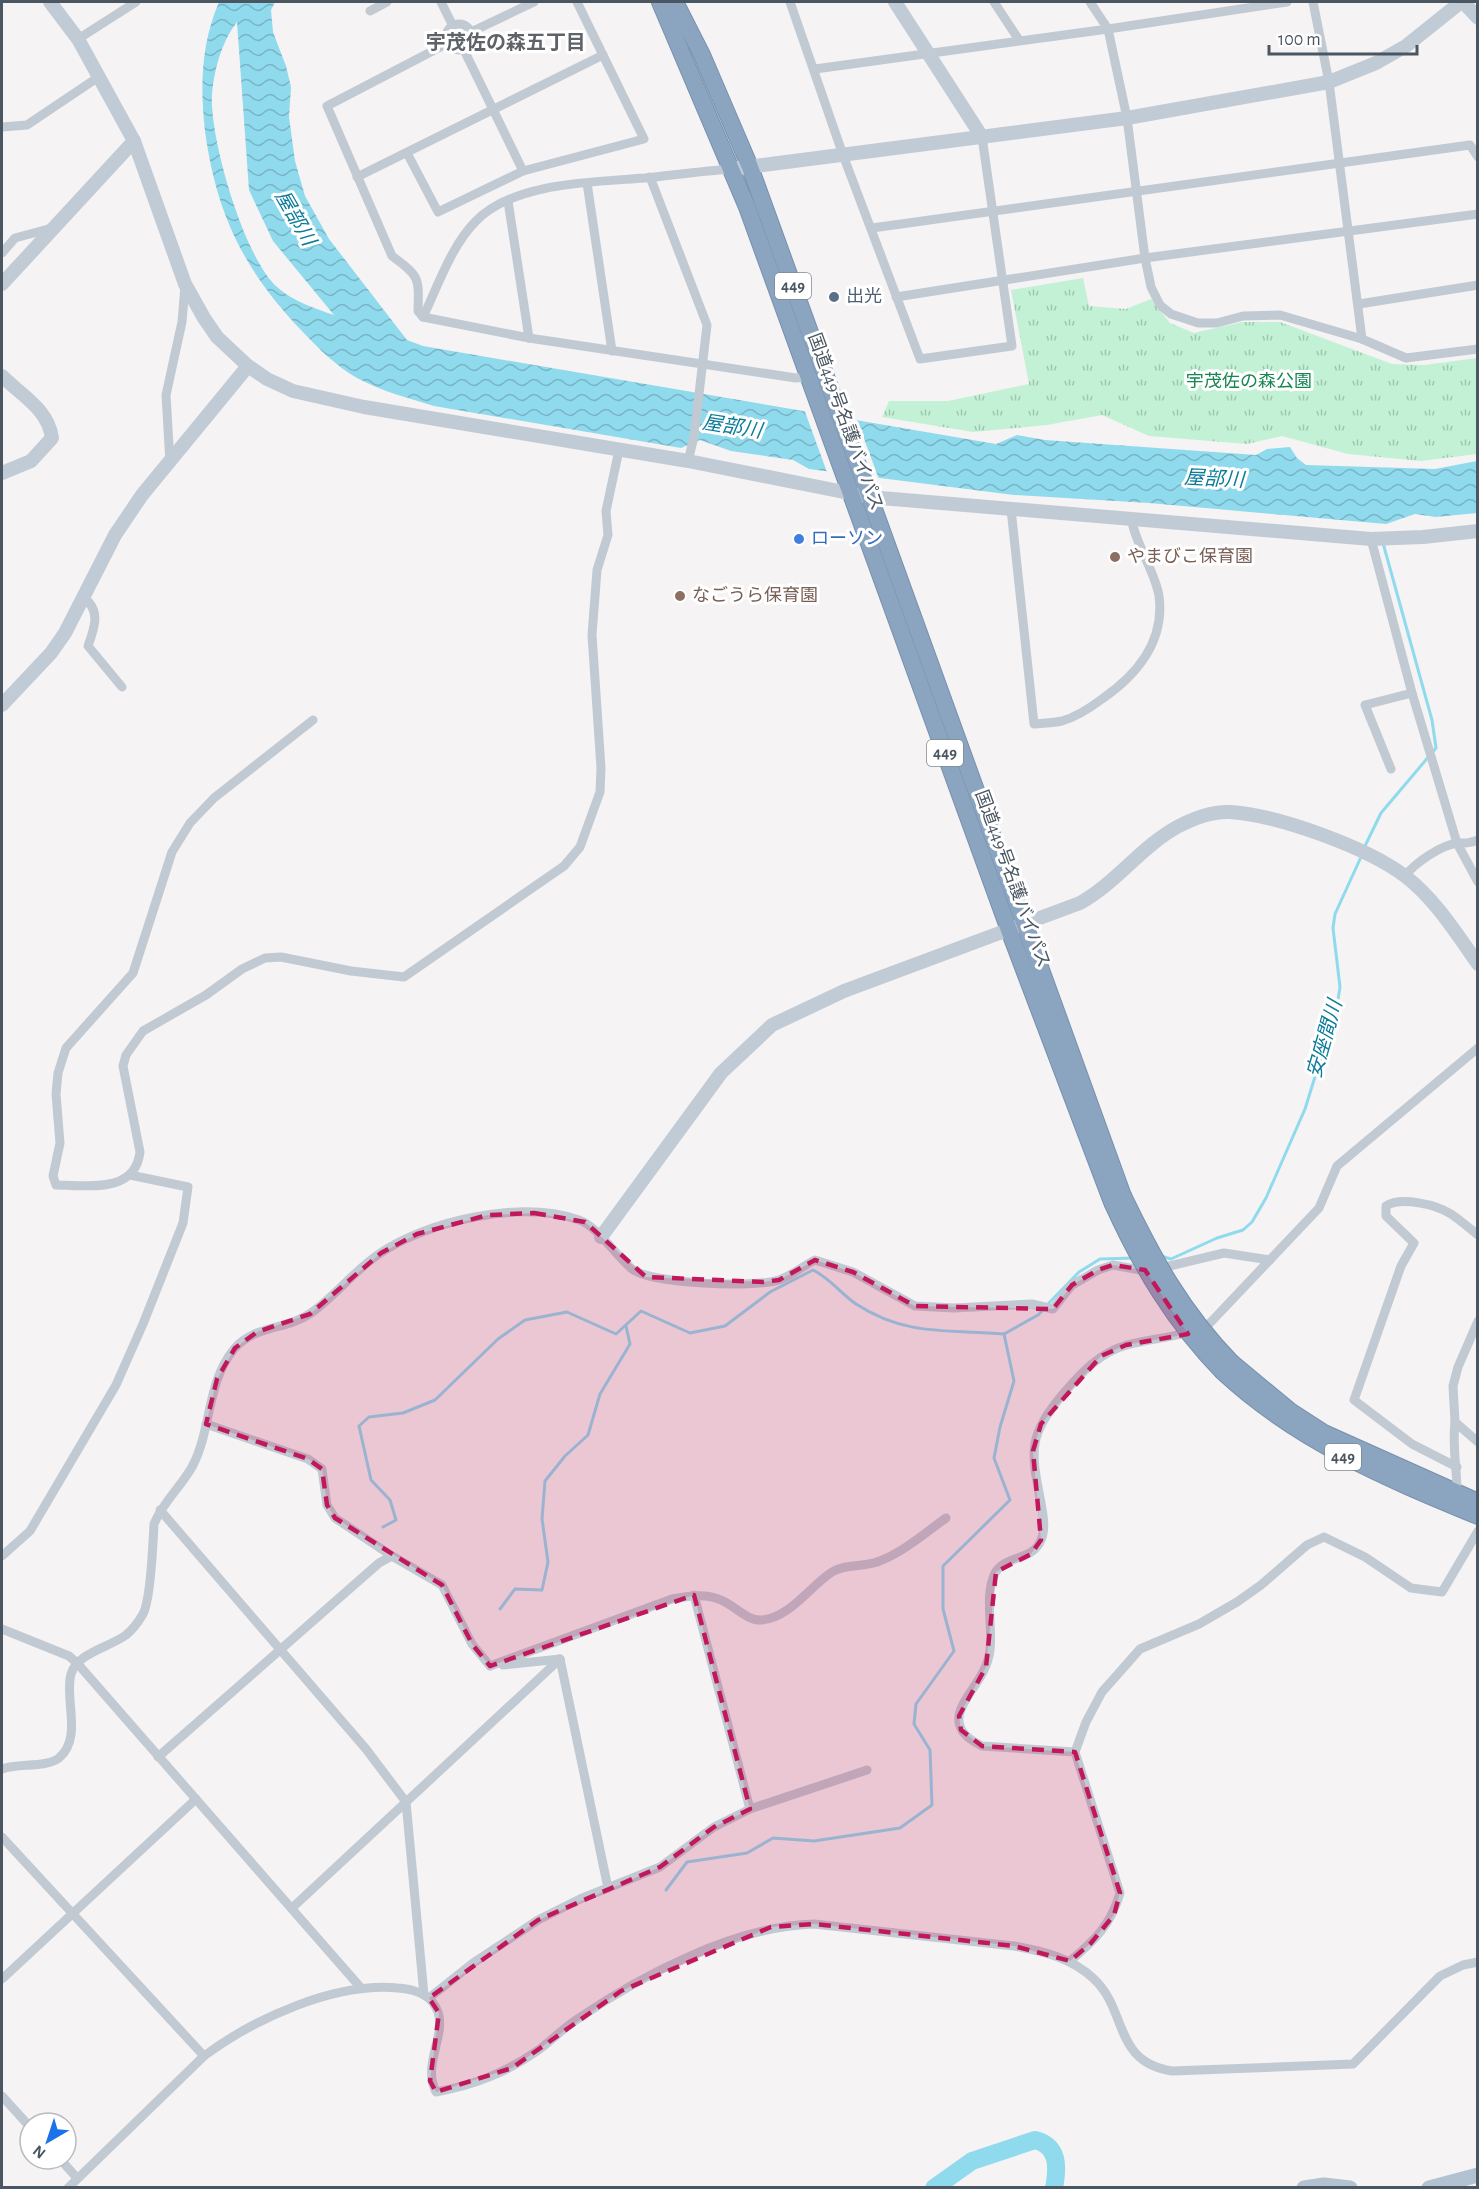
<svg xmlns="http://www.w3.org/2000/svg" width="1479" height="2189" font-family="'Alegreya Sans','Noto Sans JP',sans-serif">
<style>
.park{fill:url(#park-tufts)}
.water{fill:url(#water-waves);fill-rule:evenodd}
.pier{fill:#f5f3f3}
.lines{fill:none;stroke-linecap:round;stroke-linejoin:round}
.stream{stroke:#90daee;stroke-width:3}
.river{stroke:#90daee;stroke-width:18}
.highway-casing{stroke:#7690ad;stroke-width:18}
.street{stroke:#c1cad2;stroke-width:9}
.secondary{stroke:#c1cbd6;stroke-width:14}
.primary{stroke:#b3c2d1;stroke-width:15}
.highway{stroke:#8ba5c1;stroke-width:16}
.highway-bridge-casing{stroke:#7690ad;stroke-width:18;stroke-linecap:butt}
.highway-bridge{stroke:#8ba5c1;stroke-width:16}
.marked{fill:#c2185b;fill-opacity:0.2;stroke:#c2185b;stroke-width:4.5;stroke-dasharray:12 8;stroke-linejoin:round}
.service-dot{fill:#5c6f8a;stroke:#fff;stroke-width:2}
.shop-dot{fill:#3f7fe0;stroke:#fff;stroke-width:2}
.education-dot{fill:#8d6e63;stroke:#fff;stroke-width:2}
.labels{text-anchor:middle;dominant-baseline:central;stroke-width:6;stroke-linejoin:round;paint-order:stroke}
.shield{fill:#fff;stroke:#808990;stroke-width:1.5}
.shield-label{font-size:16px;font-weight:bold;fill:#4a5661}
.service-label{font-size:18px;fill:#4e5e75;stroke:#fff;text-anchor:start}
.park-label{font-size:18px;fill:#17864f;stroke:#fff}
.street-label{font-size:18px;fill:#4a5661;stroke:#fff}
.shop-label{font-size:18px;fill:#366cbe;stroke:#fff;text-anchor:start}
.education-label{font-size:18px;fill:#785e54;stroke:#fff;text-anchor:start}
.neighbourhood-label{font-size:20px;font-weight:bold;fill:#5f6368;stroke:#fff}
.water-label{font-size:20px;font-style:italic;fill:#0c7c9b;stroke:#fff}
</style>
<defs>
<pattern id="park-tufts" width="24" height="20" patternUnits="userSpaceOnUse" patternTransform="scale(1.5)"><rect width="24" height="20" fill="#c3f1d5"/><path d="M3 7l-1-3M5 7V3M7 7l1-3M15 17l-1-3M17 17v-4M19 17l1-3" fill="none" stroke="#a0c6b0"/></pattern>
<pattern id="water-waves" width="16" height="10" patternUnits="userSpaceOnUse" patternTransform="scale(1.5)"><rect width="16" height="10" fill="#90daee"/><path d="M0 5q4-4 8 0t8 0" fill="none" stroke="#78b4c4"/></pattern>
</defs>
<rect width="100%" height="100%" fill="#f5f3f3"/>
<!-- park -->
<path class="park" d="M1083 278 1089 306 1126 309 1151 299 1170 323 1194 333 1242 322H1280L1392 364 1424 365 1477 358V454L1421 461 1348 454 1282 436 1247 444 1149 436 1102 415 1047 425 973 432 882 417 889 401H948L1029 384 1011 290Z"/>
<!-- water -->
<path class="water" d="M219 2H275L271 10 273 32 286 66 291 87 289 117 295 161 305 196 329 239 407 340 423 346 996 444 1017 435 1045 440 1256 455 1267 449 1290 447 1297 458 1306 465 1435 469 1477 461V513L1436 517 1415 514 1386 524 1149 503 1014 495 809 469 793 460 731 451 700 440 681 448 434 406C408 398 381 391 357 378 336 366 318 348 302 331 244 271 216 213 205 131 200 86 201 44 219 2ZM237 22 249 190 273 241 334 315C314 308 294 302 277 287 244 258 209 137 212 94 214 69 222 41 237 22Z"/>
<!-- pier -->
<path class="pier" d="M804 409 856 417 880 482 828 475Z"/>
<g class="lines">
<!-- stream -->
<g class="stream">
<path d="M1364 848 1381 813 1436 748 1432 720 1383 543"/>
<path d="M1161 1256 1171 1259 1217 1238 1243 1230 1252 1222 1266 1198 1305 1109 1337 1006 1340 987 1333 928 1335 914 1361 857"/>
<path d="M1047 1305 1079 1272 1100 1259 1134 1258"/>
<path d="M1004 1334 1038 1315 1043 1310"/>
<path d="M383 1527 396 1520 390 1500 371 1480 359 1426 369 1417 403 1413 435 1400 498 1339 525 1320 567 1312 616 1334 641 1311 690 1333 725 1326 770 1292 813 1270C831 1279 841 1294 856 1304 907 1337 948 1329 1004 1334"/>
<path d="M500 1609 515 1589 542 1590 548 1562 542 1519 545 1481 565 1456 588 1435 600 1394 630 1344 626 1326"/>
<path d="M666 1890 687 1862 747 1853 773 1838 814 1841 900 1828 932 1805 930 1750 914 1724 916 1704 954 1651 943 1609V1566L1010 1500 994 1458 1000 1427 1014 1381 1004 1334"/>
</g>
<!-- river -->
<path class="river" d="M934 2188 972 2161 1035 2140C1059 2146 1058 2167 1054 2188"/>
<defs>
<g id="highway">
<path d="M660 2 747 207 1009 930 1112 1202"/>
<path d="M675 2 702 55 750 167 1123 1196"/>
<path d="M1232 1363 1290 1411 1324 1433 1478 1502"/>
<path d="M1223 1372C1297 1441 1386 1478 1478 1516"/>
</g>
</defs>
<!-- highway casing -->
<use href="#highway" class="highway-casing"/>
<!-- street -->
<g class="street">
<path d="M441 2 452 24"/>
<path d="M790 2 843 155 920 359 1012 346 982 137"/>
<path d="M994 2 1019 40"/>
<path d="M1090 2 1108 29 1127 118 1145 258 1151 287 1160 305 1171 314 1198 323H1217L1243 316 1280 315 1362 339 1406 358 1478 349"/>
<path d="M1313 2 1329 82 1362 339"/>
<path d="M370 11 387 2"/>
<circle cx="459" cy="37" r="13"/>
<path d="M471 32 534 2"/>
<path d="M78 39 136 2"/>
<path d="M448 43 327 106 392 256C420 277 419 277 418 311L423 317 529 338 796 378 808 377"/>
<path d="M464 50 523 171"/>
<path d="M815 69 1108 29 1287 2"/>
<path d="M2 127 27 125 100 76"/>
<path d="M407 153 438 212 523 171 644 139 577 2"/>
<path d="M357 177 603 55"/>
<path d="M650 177 707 325 694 437 688 461"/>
<path d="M587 183 612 351"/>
<path d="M508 201 529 338"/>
<path d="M872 228 1470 145 1478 157"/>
<path d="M2 253 15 238 52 228"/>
<path d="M896 297 1145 258 1478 214"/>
<path d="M1359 304 1478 285"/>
<path d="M423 317C438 286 451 246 476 221 514 182 594 182 645 178 674 175 703 171 732 169"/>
<path d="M170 463 166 395 182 322 185 286"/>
<path d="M1011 509 1034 724C1043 723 1053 723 1062 721 1076 717 1090 708 1102 699 1137 675 1165 641 1159 596 1156 573 1131 535 1132 518"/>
<path d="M1371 539 1412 693 1457 843 1478 882"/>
<path d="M83 597C101 610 95 627 88 646L122 687"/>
<path d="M313 720 214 798 190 823 172 852 133 973 66 1048 58 1073 56 1094 60 1143 53 1176 56 1185C88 1185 135 1194 140 1152L123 1066 126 1055 143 1031 206 995 242 969 265 958 281 957 351 971 404 977 564 866 580 847 600 792 601 768 592 635 597 570 608 535 606 511 619 450"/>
<path d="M1391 769 1365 705 1412 693"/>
<path d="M1405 876C1415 863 1442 844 1459 843 1467 843 1470 843 1478 840"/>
<path d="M1478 1321 1458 1367 1453 1386 1455 1422 1478 1442"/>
<path d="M1455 1422C1452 1446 1457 1468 1457 1493"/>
<path d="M206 1424 308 1459 322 1469 327 1505 335 1518 392 1556 442 1585 472 1644 490 1666"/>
<path d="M1457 1467 1412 1444 1354 1400 1401 1266 1414 1243 1386 1216V1206C1401 1196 1437 1205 1451 1214 1460 1220 1469 1228 1478 1235"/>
<path d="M160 1510 366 1749 406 1802 424 1995"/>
<path d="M2 1556 30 1531 116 1385 143 1324 183 1223 188 1187 130 1175"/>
<path d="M694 1595 750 1809"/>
<path d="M2 1629 69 1656 77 1663 361 1988"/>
<path d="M560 1659 608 1888"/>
<path d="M503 1665 560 1659"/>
<path d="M490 1666 672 1599C688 1596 706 1593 721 1600 734 1605 747 1621 761 1620 790 1618 810 1586 832 1572 844 1564 863 1567 877 1562 902 1553 924 1534 946 1518"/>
<path d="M1075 1752 982 1746C970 1740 957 1732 959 1716 962 1696 987 1678 990 1650 993 1627 984 1595 995 1573 1005 1555 1033 1561 1041 1540 1046 1529 1043 1514 1041 1503 1031 1451 1027 1437 1063 1394 1081 1373 1100 1352 1127 1345 1157 1337 1182 1338 1210 1323L1319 1208 1337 1166 1478 1048"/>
<path d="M158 1757 379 1563 392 1556"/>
<path d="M2 1769C18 1763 46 1768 59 1758 83 1738 64 1699 71 1674 77 1653 110 1647 126 1635 132 1630 139 1621 143 1614 151 1600 153 1542 154 1524 163 1502 180 1488 192 1467 212 1430 206 1383 234 1349 254 1325 287 1330 311 1313 335 1296 354 1271 379 1254 429 1220 521 1200 579 1220 596 1225 617 1257 632 1269 651 1284 755 1288 779 1280 791 1276 803 1266 815 1260L853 1272 915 1306 954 1308 1032 1304 1053 1309 1072 1285 1098 1270 1113 1265 1140 1270H1153L1224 1253 1270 1260"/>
<path d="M2 1837 204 2056"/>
<path d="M292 1908 560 1659"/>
<path d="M1070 1961C1094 1941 1111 1925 1120 1893L1075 1752 1086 1722 1102 1692 1140 1649 1199 1624 1237 1602 1261 1585 1307 1545 1324 1537 1365 1557 1411 1588 1442 1592 1478 1531"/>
<path d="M2 1979 196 1799"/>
<path d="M429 1998 473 1963 538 1920 580 1899 660 1867 714 1827 750 1809 867 1770"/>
<path d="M2 2096 30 2127"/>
<path d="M60 2159 77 2178"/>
<path d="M68 2188 204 2056C254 2019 334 1982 398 1988 414 1989 432 1995 438 2012 446 2036 422 2065 436 2092 474 2085 505 2073 537 2051 550 2042 562 2029 576 2020 640 1976 735 1926 814 1924L1014 1946C1043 1951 1072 1958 1094 1979 1128 2011 1113 2062 1172 2071L1353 2064 1440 1976 1463 1965 1478 1962"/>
</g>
<!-- secondary -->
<g class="secondary">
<path d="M50 2 78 39 134 141 185 284 204 318 217 337 248 366 267 379 293 391 364 407 688 461 869 497 1371 539 1423 537 1478 531"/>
<path d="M895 2 982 137"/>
<path d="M1463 2 1478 18"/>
<path d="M732 169 1127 118 1329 82 1376 63 1406 46 1461 2"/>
<path d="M2 284 134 141"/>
<path d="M2 376C22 396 48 409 52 438L31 461 2 473"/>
<path d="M2 705 51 653 65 633 115 535 142 495 248 366"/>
<path d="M601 1237 721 1073 772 1025 844 991 1080 903C1116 883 1141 847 1177 827 1192 819 1212 811 1230 812 1278 815 1366 847 1405 876 1435 899 1456 933 1478 964"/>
</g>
<!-- primary -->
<g class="primary">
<path d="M1304 2188 1324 2185 1350 2188"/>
<path d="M1429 2188 1478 2175"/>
</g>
<!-- highway -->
<use href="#highway" class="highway"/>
<defs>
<g id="highway-bridge">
<path d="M1123 1196C1154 1260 1182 1312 1232 1363"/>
<path d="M1112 1202C1141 1266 1174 1322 1223 1372"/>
</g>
</defs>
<!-- highway-bridge casing -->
<use href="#highway-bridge" class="highway-bridge-casing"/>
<!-- highway-bridge -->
<use href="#highway-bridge" class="highway-bridge"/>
</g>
<!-- marked area -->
<path class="marked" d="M534 1213 585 1222 646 1277 763 1282 779 1280 815 1260 853 1272 915 1306 1053 1309 1072 1285 1098 1270 1113 1265 1145 1270 1188 1334 1126 1345 1101 1356 1041 1424 1033 1451 1041 1540 1031 1554 996 1572 986 1667 959 1716 961 1730 982 1746 1075 1752 1120 1893 1114 1915 1091 1943 1070 1961 1014 1946 814 1924 771 1927 621 1991 512 2068 436 2092 430 2081 439 2013 429 1998 538 1920 660 1867 714 1827 750 1809 694 1595 490 1666 472 1644 442 1585 335 1518 327 1505 322 1469 308 1459 206 1424 217 1379 235 1348 257 1332 310 1314 381 1253 417 1234 488 1215Z"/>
<!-- markers -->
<circle class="service-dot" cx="834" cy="297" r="6"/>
<circle class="shop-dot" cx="799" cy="539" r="6"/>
<g class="education-dot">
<circle cx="1115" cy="557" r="6"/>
<circle cx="680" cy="596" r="6"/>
</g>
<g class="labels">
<!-- shield labels -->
<g class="shield">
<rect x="775" y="273" width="36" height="26" rx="4.5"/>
<rect x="927" y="740" width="36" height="26" rx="4.5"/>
<rect x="1325" y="1444" width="36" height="26" rx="4.5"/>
</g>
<g class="shield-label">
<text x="793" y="286">449</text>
<text x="945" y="753">449</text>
<text x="1343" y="1457">449</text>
</g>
<!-- service labels -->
<g class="service-label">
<text x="846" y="297">出光</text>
</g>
<!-- park labels -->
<g class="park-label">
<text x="1249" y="382">宇茂佐の森公園</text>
</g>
<!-- street labels -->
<g class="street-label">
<text transform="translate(845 422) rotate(70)">国道449号名護バイパス</text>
<text transform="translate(1012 879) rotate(70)">国道449号名護バイパス</text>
</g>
<!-- shop labels -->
<g class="shop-label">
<text x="811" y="539">ローソン</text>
</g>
<!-- education labels -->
<g class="education-label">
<text x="1127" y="557">やまびこ保育園</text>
<text x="692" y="596">なごうら保育園</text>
</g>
<!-- neighbourhood labels -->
<g class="neighbourhood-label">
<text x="506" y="43">宇茂佐の森五丁目</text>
</g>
<!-- water labels -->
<g class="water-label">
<text transform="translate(295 218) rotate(60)">屋部川</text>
<text transform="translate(732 427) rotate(9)">屋部川</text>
<text transform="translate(1214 479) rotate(3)">屋部川</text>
<text transform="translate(1325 1039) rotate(-74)">安座間川</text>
</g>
</g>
<!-- border -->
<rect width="1479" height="2189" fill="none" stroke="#4a5661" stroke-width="6"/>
<!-- north arrow -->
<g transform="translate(48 2141) rotate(219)"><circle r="28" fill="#ffffff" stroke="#b7bbc0" stroke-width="1.5"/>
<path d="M0-4.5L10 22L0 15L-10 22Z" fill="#1a73e8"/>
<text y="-9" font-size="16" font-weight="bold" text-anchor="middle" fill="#4a5661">N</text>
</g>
<!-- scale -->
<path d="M1269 45v9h148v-9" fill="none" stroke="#4a5661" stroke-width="3"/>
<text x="1278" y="45" font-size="18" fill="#4a5661" stroke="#ffffff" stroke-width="4.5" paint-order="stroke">100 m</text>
</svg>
